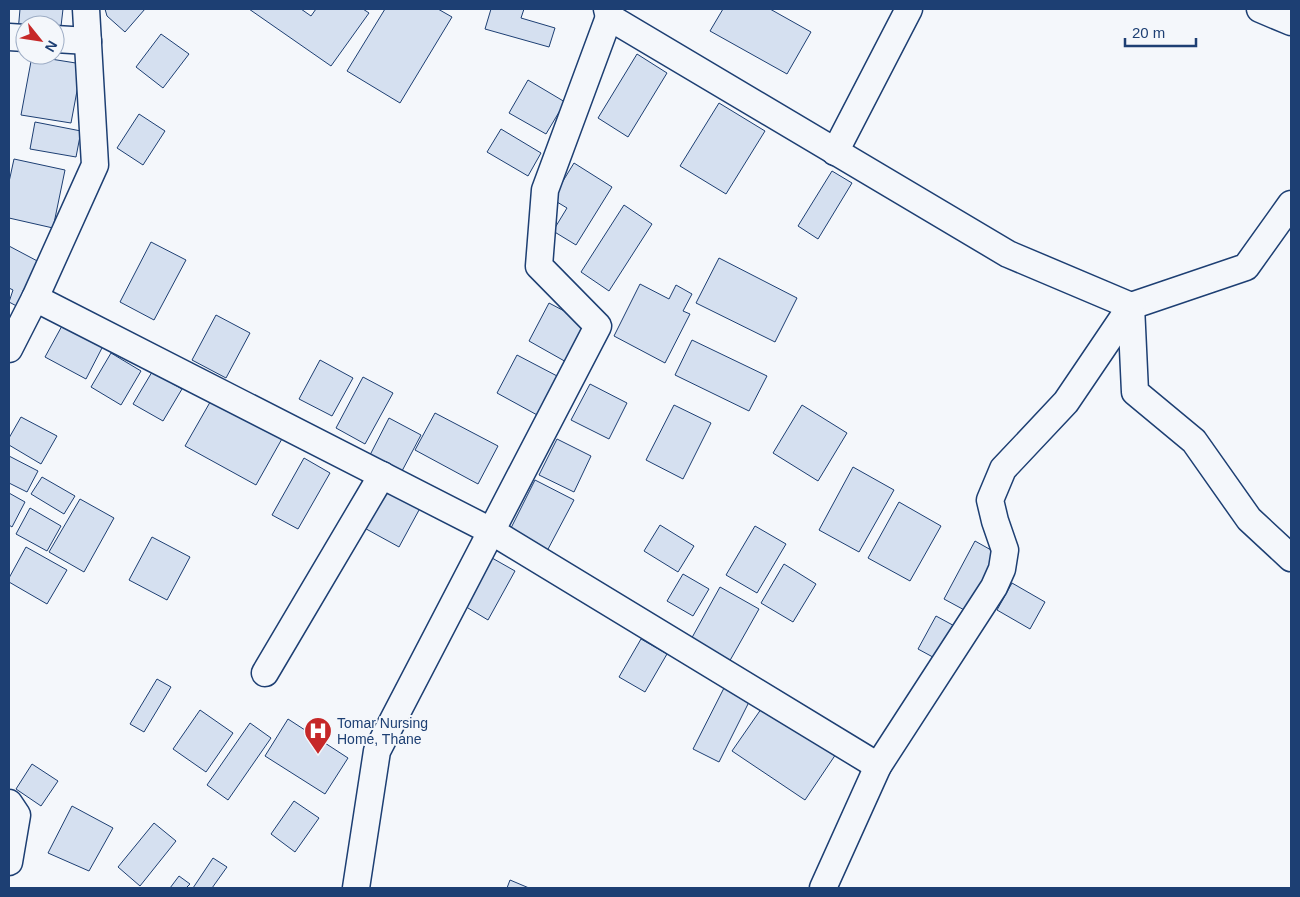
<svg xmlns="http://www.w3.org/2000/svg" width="1300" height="897" font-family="Arial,sans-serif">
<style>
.building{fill:#d5e0f0;stroke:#1d3f73}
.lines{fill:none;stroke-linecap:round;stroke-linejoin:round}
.minor-casing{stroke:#1d3f73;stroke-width:29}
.minor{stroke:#f4f7fb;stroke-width:26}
.labels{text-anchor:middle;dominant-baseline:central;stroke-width:4;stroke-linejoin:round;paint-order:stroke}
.poi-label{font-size:14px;fill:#1d3f73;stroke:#f4f7fb;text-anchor:start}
</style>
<rect width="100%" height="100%" fill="#f4f7fb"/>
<!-- building -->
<g class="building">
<path d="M20 9H63L60 35H55V25H25L18 32Z"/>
<path d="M105 9H145L125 32 107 16Z"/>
<path d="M249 9H301L311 16 316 9H363L369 13 331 66Z"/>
<path d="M385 9H438L452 17 400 103 347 71Z"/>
<path d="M491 9H524L521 18 555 28 549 47 485 29Z"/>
<path d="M723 9H770L811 32 787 74 710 31Z"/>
<path d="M161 34 189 54 163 88 136 67Z"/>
<path d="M637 54 667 73 628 137 598 118Z"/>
<path d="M32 56 82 64 71 123 21 115Z"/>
<path d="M528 80 565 102 546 134 509 113Z"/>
<path d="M719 103 765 131 726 194 680 166Z"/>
<path d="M139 114 165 131 143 165 117 148Z"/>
<path d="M35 122 81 131 76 157 30 149Z"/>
<path d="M501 129 541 153 528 176 487 152Z"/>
<path d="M14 159 65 170 53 228 9 218V182Z"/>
<path d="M574 163 612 187 576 245 553 231 567 208 552 199Z"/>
<path d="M832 171 852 183 818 239 798 226Z"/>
<path d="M624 205 652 224 609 291 581 272Z"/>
<path d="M151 242 186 260 154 320 120 302Z"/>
<path d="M9 246 43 264 26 311 9 302 13 290 9 288Z"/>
<path d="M719 258 797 298 775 342 696 303Z"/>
<path d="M640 284 669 299 676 285 692 294 683 311 690 314 665 363 614 336Z"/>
<path d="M549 303 589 324 568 363 529 341Z"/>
<path d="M216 315 250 333 226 378 192 360Z"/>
<path d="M63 324 103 346 86 379 45 357Z"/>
<path d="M692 340 767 376 749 411 675 375Z"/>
<path d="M111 353 141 371 121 405 91 387Z"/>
<path d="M517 355 559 377 539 416 497 393Z"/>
<path d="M320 360 353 378 332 416 299 399Z"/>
<path d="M152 372 182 389 163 421 133 404Z"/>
<path d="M363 377 393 393 365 444 336 428Z"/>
<path d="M590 384 627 403 609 439 571 420Z"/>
<path d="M213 397 283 437 256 485 185 446Z"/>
<path d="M674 405 711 423 683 479 646 460Z"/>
<path d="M802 405 847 433 818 481 773 453Z"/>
<path d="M435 413 498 446 478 484 415 450Z"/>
<path d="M21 417 57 436 41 464 9 445V438Z"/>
<path d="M389 418 421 435 402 471 370 455Z"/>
<path d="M557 439 591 456 574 492 539 475Z"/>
<path d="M9 456 38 471 27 492 9 483Z"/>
<path d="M304 458 330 473 298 529 272 515Z"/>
<path d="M853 467 894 490 859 552 819 530Z"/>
<path d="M42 477 75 496 64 514 31 494Z"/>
<path d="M384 477 425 499 399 547 359 525Z"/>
<path d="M535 480 574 500 547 551 509 532Z"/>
<path d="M9 493 25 502 12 527 9 525Z"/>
<path d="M80 499 114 518 84 572 49 552Z"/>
<path d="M899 502 941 526 910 581 868 558Z"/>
<path d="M30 508 61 526 47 551 16 534Z"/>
<path d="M660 525 694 546 678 572 644 551Z"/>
<path d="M755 526 786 544 757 593 726 575Z"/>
<path d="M152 537 190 557 167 600 129 580Z"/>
<path d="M975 541 1000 555 968 612 944 599Z"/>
<path d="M26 547 67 570 47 604 9 582V578Z"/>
<path d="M485 554 515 571 488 620 458 602Z"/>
<path d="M784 564 816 584 793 622 761 603Z"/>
<path d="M683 574 709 589 693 616 667 601Z"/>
<path d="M1012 583 1045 602 1030 629 997 610Z"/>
<path d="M720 587 759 609 728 664 689 643Z"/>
<path d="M936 616 960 629 942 662 918 649Z"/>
<path d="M641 639 667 654 645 692 619 677Z"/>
<path d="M157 679 171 687 144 732 130 724Z"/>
<path d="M725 686 751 698 719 762 693 749Z"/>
<path d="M766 702 838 751 805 800 732 751Z"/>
<path d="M200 710 233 733 206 772 173 749Z"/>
<path d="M288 719 348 758 325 794 265 756Z"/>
<path d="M250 723 271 738 228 800 207 785Z"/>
<path d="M32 764 58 781 41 806 16 789Z"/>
<path d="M294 801 319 818 295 852 271 834Z"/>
<path d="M72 806 113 828 89 871 48 853Z"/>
<path d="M154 823 176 841 140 886 118 867Z"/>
<path d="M213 858 227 867 212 888H193Z"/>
<path d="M179 876 190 884 186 888H170Z"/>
<path d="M510 880 529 888H507Z"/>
</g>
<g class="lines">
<defs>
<g id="minor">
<path d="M607 9 609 17 1008 254 1131 306 1246 267 1291 204"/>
<path d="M1260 9 1291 22"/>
<path d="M9 37 25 38"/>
<path d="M55 39 88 41"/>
<path d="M835 152 909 9"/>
<path d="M35 298 491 531 878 766"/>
<path d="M1131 306 1135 392 1194 441 1249 519 1291 558"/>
<path d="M9 349 35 298 95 165 86 9"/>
<path d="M265 673 382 475"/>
<path d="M9 803 17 815 9 862"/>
<path d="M356 888 377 751 598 326 539 266 545 190 609 17"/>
<path d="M823 888 878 766 994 587 1002 569 1005 550 995 521 990 500 1003 469 1066 402 1131 306"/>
</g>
</defs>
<!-- minor casing -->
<use href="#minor" class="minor-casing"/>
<!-- minor -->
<use href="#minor" class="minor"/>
</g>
<!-- icons -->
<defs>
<symbol id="hospital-pin" viewBox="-11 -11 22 30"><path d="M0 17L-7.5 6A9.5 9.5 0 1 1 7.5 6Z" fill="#c62828" stroke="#f4f7fb"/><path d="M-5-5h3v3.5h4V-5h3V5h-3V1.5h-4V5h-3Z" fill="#fff"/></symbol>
</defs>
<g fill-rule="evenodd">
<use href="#hospital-pin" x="302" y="715" width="32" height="43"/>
</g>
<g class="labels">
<!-- poi labels -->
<g class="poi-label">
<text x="337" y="723">Tomar Nursing<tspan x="337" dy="16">Home, Thane</tspan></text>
</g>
</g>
<!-- border -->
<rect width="1300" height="897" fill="none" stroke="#1d3f73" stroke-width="20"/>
<!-- north arrow -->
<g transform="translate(40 40) rotate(120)"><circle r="24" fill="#f4f7fb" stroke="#9eadc5"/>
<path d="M0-4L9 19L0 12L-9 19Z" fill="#c62828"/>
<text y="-8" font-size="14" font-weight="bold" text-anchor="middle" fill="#1d3f73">N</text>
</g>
<!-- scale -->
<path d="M1125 38v8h71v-8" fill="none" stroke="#1d3f73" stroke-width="2.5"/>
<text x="1132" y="38" font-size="15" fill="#1d3f73" stroke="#f4f7fb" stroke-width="4" paint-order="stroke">20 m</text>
</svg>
